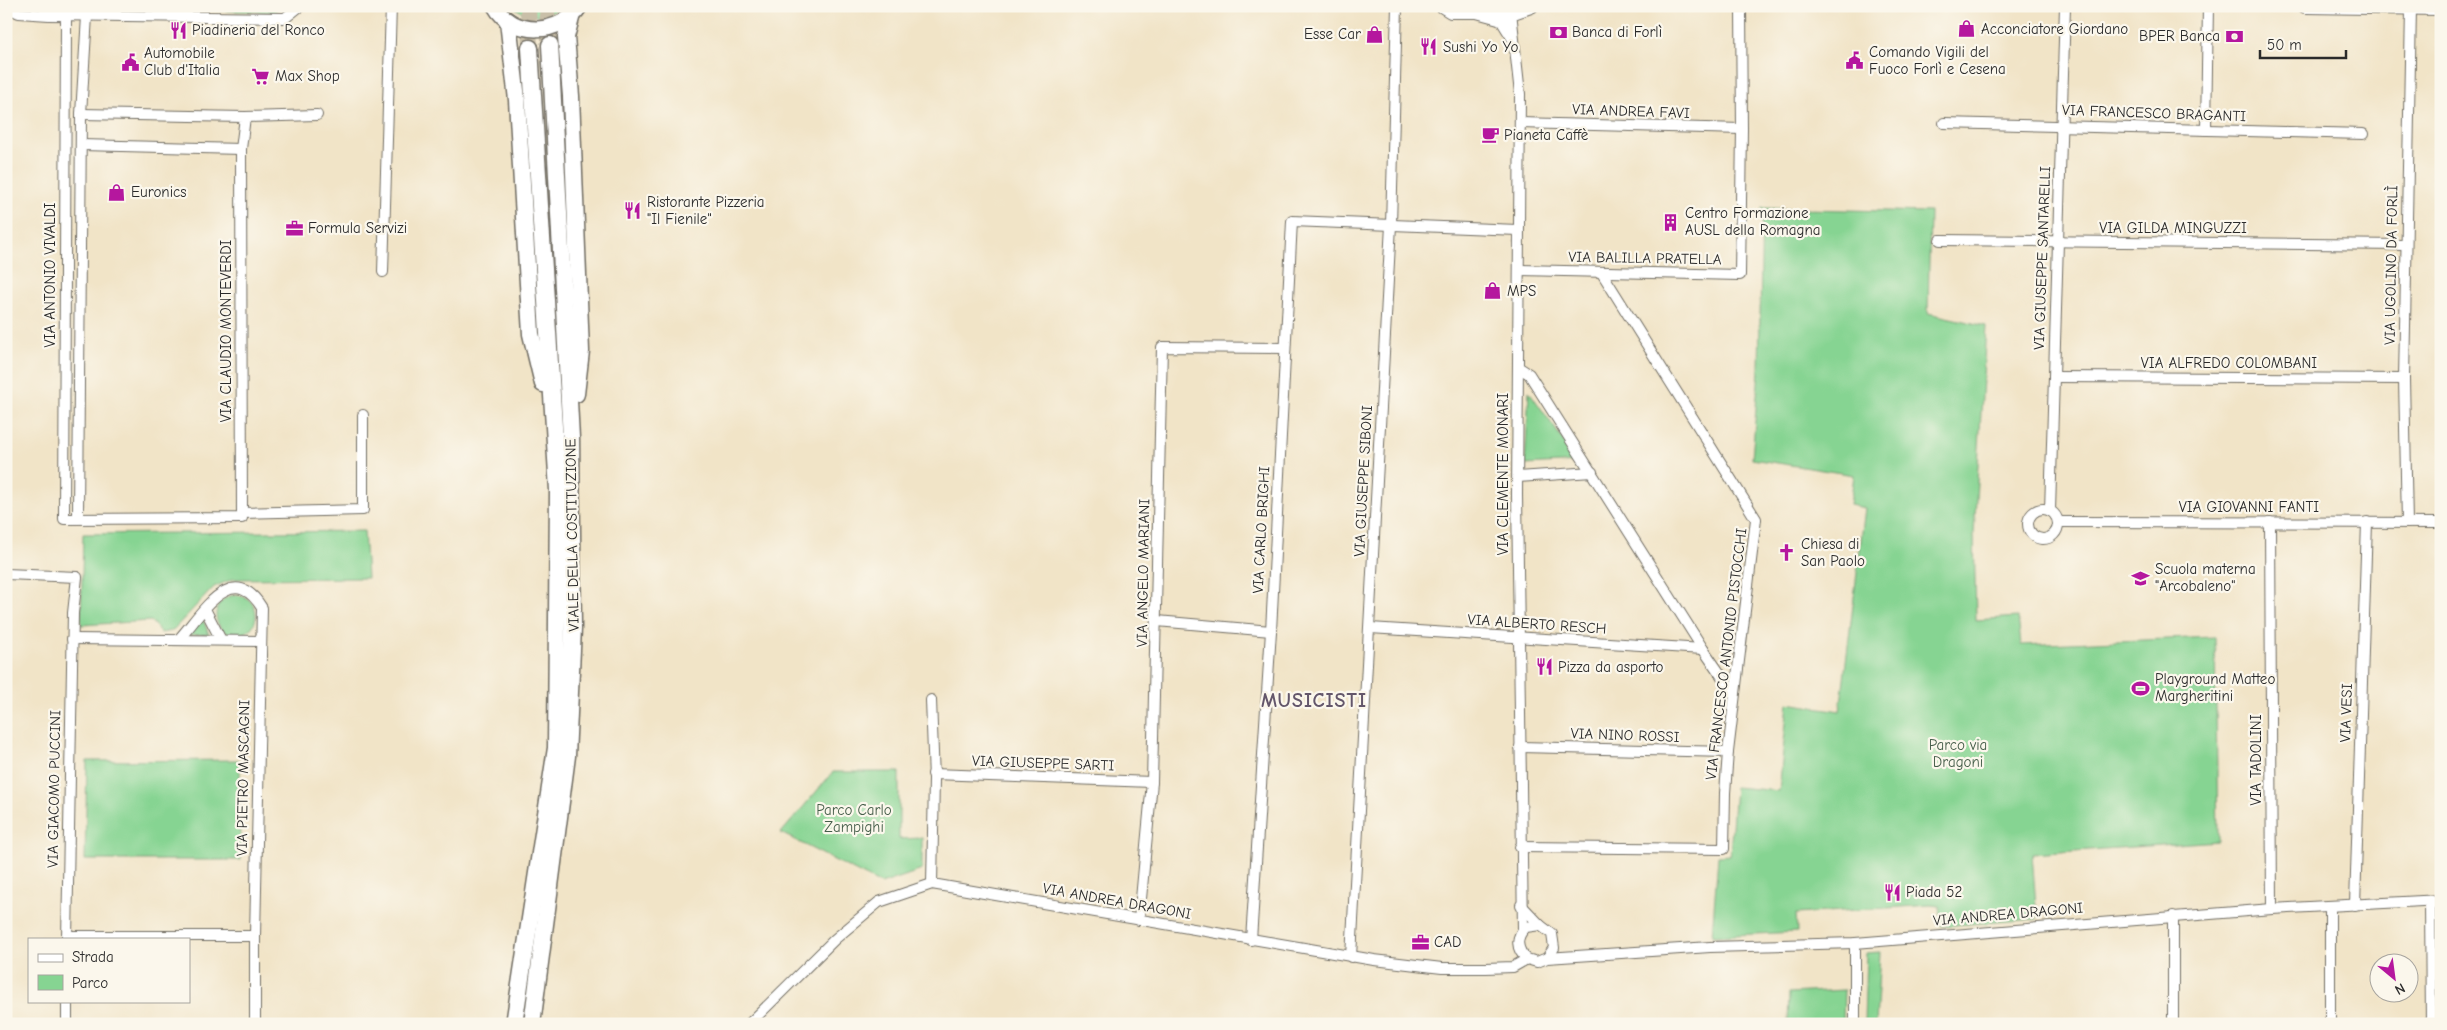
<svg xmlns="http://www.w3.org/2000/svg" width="2447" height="1030" font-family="'Comic Neue',sans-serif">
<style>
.green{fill:#86d492;stroke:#58805e}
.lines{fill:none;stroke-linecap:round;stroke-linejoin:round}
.trunk-tunnel{stroke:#c9bfa8;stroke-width:16;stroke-dasharray:16 8;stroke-linecap:butt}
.minor-casing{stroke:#706c62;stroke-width:12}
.secondary-casing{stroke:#706c62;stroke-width:16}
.primary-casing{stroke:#706c62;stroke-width:18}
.trunk-casing{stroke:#706c62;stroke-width:19}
.minor{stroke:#fff;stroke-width:10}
.secondary{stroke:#fff;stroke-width:14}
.primary{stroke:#fff;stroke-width:15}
.trunk{stroke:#fff;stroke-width:16}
.labels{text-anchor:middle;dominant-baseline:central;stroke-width:4.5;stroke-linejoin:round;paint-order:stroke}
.poi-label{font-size:15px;fill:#2b2b2b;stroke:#fbf7ec;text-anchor:start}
.street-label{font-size:15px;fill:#2b2b2b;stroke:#fbf7ec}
.park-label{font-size:15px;fill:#465e4a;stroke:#fbf7ec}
.district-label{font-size:20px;font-weight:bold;letter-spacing:1px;fill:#64576b;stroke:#fbf7ec}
</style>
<rect width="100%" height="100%" fill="#fbf7ec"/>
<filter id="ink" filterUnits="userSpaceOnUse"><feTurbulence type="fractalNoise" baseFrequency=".02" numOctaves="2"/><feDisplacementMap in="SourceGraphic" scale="10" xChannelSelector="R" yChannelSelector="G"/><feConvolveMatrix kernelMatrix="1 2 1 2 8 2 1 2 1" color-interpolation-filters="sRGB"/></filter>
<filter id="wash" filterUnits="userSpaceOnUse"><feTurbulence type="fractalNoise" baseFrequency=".0096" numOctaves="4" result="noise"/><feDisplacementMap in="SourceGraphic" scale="20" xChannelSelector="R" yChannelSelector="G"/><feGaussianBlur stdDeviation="1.12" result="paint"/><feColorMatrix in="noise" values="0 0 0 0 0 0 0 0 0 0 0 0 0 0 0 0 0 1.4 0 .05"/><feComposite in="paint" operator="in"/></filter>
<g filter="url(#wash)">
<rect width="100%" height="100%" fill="#f1e4c7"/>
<!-- green -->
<g class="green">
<path d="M24 6H282L274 12Z"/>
<path d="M513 6H562C547 18 528 19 513 6Z"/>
<path d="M1762 208 1930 212 1928 313 1986 326 1974 534 1976 620 2018 617 2021 645 2215 637 2218 841 2032 854 2037 919 1941 926 1939 906 1931 905 1796 914 1797 932 1712 936 1718 856 1730 855 1735 787 1779 791 1788 703 1840 711 1865 508 1850 505 1854 475 1752 459 1759 370Z"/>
<path d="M1529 391 1578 462 1525 465Z"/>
<path d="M364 531 367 578 233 579 214 587 172 631 161 633 151 621 81 625 83 534Z"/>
<circle cx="236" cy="615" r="20"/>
<path d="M203 620 209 634 189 635Z"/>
<path d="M240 760 241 860H85L87 761Z"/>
<path d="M833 772H899V839L922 838V870L881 884 781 833Z"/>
<path d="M1880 952 1876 1024H1864L1866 953Z"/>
<path d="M1844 990 1843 1024H1788L1789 993Z"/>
</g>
</g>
<g filter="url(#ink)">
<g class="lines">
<!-- trunk-tunnel -->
<g class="trunk-tunnel">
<path d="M528 6 530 48"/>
<path d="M547 6 549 40"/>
</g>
<defs>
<g id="minor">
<path d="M6 7 19 13 49 15 285 18 300 6"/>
<path d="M1511 12 1520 94 1517 495 1523 930"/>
<path d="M66 16 64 519 242 518 241 149 245 117 81 114"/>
<path d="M1499 17 1514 41"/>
<path d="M245 117 317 115"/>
<path d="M1520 123 1742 129"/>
<path d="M1944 123 2363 134"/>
<path d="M2206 130 2208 6"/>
<path d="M81 145 241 149"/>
<path d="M1940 240 2406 245"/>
<path d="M1520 270 1740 275 1742 129 1741 6"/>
<path d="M383 272 391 6"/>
<path d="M1518 367 1529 374 1703 649 1734 694"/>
<path d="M2054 377 2404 379"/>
<path d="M1518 477 1592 472"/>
<circle cx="2043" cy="524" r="15"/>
<path d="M2050 511 2065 6"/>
<path d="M242 513 363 510V415"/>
<path d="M78 518 81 114 87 16"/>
<path d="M2058 522 2441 523"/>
<path d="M2270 522 2272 909"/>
<path d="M2407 523 2404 379 2411 8"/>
<path d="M6 574 77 577 73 613 67 939"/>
<path d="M205 609 221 640"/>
<path d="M1157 621 1271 631"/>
<path d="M1370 628 1703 649"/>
<path d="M72 639 261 641"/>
<path d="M179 639C202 614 232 559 262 608L255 936V1024"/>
<path d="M931 700 934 779 932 884"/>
<path d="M1520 747 1728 752"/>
<path d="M933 774 1152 782"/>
<path d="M1520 847 1724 849 1725 793 1728 752 1756 519 1602 273"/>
<path d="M2430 901 2431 1024"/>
<path d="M1521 905 1540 925"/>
<path d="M2355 905 2367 522"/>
<path d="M2173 916V1024"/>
<path d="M1139 920 1152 782 1162 347 1284 348"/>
<path d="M67 936H255"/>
<path d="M1251 940 1271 631 1292 221 1518 230"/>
<path d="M1351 957 1391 225 1397 6"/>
<path d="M1547 958 1554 948 1552 934 1540 925 1526 927C1515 937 1516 950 1527 959L1537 962 1547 958 1710 947 1855 943 2272 909 2441 900"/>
<path d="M67 1024V1001"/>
<path d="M749 1024 835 939 879 902 932 884 1374 960 1442 968H1486L1513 967 1527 959"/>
<path d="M1855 1024V943"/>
<path d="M2330 1024V907"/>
</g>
<g id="secondary">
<path d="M1443 6 1451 11H1477L1499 17 1531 6"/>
<path d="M2305 6 2441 8"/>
</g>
<path id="primary" d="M495 6C513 38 561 35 580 6"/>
<g id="trunk">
<path d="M571 18 566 37 571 96 581 351 576 394"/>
<path d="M508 21 517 100 531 334 543 384"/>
<path d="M514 1024 556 748 558 490 530 48"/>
<path d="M532 1024 567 756 573 628 571 438 550 45"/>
</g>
</defs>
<!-- minor casing -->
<use href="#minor" class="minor-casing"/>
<!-- secondary casing -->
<use href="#secondary" class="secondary-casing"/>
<!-- primary casing -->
<use href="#primary" class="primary-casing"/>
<!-- trunk casing -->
<use href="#trunk" class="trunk-casing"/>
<!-- minor -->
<use href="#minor" class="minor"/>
<!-- secondary -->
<use href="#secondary" class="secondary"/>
<!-- primary -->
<use href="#primary" class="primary"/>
<!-- trunk -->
<use href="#trunk" class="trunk"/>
</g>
</g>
<!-- icons -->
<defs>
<symbol id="shop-bare" viewBox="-9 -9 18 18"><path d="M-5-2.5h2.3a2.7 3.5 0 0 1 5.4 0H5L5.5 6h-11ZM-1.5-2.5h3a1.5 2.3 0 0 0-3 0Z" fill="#b5179e" stroke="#fbf7ec" stroke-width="2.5" paint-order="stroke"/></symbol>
<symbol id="restaurant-bare" viewBox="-9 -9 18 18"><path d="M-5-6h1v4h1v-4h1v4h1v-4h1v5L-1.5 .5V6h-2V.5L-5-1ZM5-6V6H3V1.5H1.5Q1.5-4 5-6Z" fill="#b5179e" stroke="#fbf7ec" stroke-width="2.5" paint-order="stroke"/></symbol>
<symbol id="bank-bare" viewBox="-9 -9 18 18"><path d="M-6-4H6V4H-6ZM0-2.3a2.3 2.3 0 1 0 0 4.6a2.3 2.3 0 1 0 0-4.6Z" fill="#b5179e" stroke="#fbf7ec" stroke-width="2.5" paint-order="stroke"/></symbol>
<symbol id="civic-bare" viewBox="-9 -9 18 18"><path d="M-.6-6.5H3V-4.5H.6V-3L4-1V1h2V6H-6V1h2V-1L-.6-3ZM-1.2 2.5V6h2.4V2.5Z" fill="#b5179e" stroke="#fbf7ec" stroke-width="2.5" paint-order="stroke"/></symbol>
<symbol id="supermarket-bare" viewBox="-9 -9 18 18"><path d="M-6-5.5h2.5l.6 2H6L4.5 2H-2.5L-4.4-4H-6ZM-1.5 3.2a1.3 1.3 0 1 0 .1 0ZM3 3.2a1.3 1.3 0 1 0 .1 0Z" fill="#b5179e" stroke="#fbf7ec" stroke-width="2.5" paint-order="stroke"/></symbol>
<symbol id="cafe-bare" viewBox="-9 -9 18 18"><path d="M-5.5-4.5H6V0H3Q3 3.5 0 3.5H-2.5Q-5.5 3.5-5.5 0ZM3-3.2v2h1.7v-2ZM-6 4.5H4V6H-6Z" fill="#b5179e" stroke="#fbf7ec" stroke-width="2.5" paint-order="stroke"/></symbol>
<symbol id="building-bare" viewBox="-9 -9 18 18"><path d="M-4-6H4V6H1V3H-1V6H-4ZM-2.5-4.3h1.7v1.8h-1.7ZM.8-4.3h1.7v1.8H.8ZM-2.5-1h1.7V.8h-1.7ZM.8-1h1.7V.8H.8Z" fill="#b5179e" stroke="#fbf7ec" stroke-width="2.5" paint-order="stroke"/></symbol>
<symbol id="office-bare" viewBox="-9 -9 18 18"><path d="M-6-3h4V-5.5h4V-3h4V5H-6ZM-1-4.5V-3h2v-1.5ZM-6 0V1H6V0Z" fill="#b5179e" stroke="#fbf7ec" stroke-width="2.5" paint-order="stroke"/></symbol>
<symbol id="church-bare" viewBox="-9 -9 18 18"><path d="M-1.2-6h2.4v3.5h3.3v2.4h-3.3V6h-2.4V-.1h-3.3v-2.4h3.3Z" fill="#b5179e" stroke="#fbf7ec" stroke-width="2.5" paint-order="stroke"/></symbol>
<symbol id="school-bare" viewBox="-9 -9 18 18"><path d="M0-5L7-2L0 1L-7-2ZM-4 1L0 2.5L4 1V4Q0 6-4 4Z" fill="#b5179e" stroke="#fbf7ec" stroke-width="2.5" paint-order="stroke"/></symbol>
<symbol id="stadium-bare" viewBox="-9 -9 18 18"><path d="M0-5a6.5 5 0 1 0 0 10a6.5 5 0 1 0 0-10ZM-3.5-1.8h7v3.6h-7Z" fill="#b5179e" stroke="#fbf7ec" stroke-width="2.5" paint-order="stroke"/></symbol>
</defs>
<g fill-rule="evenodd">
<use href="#shop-bare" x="1954" y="16" width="25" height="25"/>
<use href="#restaurant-bare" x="166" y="18" width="25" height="25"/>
<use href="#bank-bare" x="1546" y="20" width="25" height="25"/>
<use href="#shop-bare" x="1362" y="22" width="25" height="25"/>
<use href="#bank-bare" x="2222" y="24" width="25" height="25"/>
<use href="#restaurant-bare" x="1416" y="34" width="25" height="25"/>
<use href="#civic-bare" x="1842" y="48" width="25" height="25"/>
<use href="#civic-bare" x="118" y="50" width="25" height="25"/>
<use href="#supermarket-bare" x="248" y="64" width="25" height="25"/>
<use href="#cafe-bare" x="1478" y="122" width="25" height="25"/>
<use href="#shop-bare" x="104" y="180" width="25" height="25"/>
<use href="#restaurant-bare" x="620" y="198" width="25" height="25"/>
<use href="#building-bare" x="1658" y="210" width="25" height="25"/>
<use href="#office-bare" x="282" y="216" width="25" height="25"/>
<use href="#shop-bare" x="1480" y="278" width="25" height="25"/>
<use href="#church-bare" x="1774" y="540" width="25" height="25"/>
<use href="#school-bare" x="2128" y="566" width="25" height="25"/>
<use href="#restaurant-bare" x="1532" y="654" width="25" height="25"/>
<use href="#stadium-bare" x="2128" y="676" width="25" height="25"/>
<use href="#restaurant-bare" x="1880" y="880" width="25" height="25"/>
<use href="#office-bare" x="1408" y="930" width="25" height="25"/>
</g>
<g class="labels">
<!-- poi labels -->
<g class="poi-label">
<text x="1981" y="29">Acconciatore Giordano</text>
<text x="192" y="30">Piadineria del Ronco</text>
<text x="1572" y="32">Banca di Forlì</text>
<text x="1361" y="34" text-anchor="end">Esse Car</text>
<text x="2220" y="36" text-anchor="end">BPER Banca</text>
<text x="1443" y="47">Sushi Yo Yo</text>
<text x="1869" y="52">Comando Vigili del<tspan x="1869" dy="17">Fuoco Forlì e Cesena</tspan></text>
<text x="144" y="53">Automobile<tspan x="144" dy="17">Club d'Italia</tspan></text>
<text x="275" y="76">Max Shop</text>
<text x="1504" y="135">Pianeta Caffè</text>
<text x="131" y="192">Euronics</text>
<text x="647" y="202">Ristorante Pizzeria<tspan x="647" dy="17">"Il Fienile"</tspan></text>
<text x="1685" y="213">Centro Formazione<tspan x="1685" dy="17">AUSL della Romagna</tspan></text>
<text x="308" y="228">Formula Servizi</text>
<text x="1507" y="291">MPS</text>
<text x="1801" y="544">Chiesa di<tspan x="1801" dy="17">San Paolo</tspan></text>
<text x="2155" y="569">Scuola materna<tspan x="2155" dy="17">"Arcobaleno"</tspan></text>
<text x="1558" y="667">Pizza da asporto</text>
<text x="2155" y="679">Playground Matteo<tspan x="2155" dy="17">Margheritini</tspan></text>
<text x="1906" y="892">Piada 52</text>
<text x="1434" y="942">CAD</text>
</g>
<!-- street labels -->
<g class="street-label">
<text transform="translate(1631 111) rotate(2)">VIA ANDREA FAVI</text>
<text transform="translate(2154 113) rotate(2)">VIA FRANCESCO BRAGANTI</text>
<text x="2173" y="228">VIA GILDA MINGUZZI</text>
<text transform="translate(1645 258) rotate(1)">VIA BALILLA PRATELLA</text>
<text transform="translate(2042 258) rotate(-88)">VIA GIUSEPPE SANTARELLI</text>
<text transform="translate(2391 265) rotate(-89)">VIA UGOLINO DA FORLÌ</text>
<text transform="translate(50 275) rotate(-90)">VIA ANTONIO VIVALDI</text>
<text transform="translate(226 331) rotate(-90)">VIA CLAUDIO MONTEVERDI</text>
<text x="2229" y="363">VIA ALFREDO COLOMBANI</text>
<text transform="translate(1503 474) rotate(-90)">VIA CLEMENTE MONARI</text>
<text transform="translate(1363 481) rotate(-87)">VIA GIUSEPPE SIBONI</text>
<text x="2249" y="507">VIA GIOVANNI FANTI</text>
<text transform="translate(1261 530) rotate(-87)">VIA CARLO BRIGHI</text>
<text transform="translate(572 535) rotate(-91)">VIALE DELLA COSTITUZIONE</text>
<text transform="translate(1143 573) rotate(-89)">VIA ANGELO MARIANI</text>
<text transform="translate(1537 624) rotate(4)">VIA ALBERTO RESCH</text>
<text transform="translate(1726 654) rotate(-83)">VIA FRANCESCO ANTONIO PISTOCCHI</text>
<text transform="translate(2346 713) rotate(-88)">VIA VESI</text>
<text transform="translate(1625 735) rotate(2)">VIA NINO ROSSI</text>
<text transform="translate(2256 760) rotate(-90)">VIA TADOLINI</text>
<text transform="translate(1043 763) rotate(2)">VIA GIUSEPPE SARTI</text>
<text transform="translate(243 778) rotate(-89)">VIA PIETRO MASCAGNI</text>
<text transform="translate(54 789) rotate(-89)">VIA GIACOMO PUCCINI</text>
<text transform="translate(1117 901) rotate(10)">VIA ANDREA DRAGONI</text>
<text transform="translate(2008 914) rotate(-5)">VIA ANDREA DRAGONI</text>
</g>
<!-- park labels -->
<g class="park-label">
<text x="1958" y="745">Parco via<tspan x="1958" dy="17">Dragoni</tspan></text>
<text x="854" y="810">Parco Carlo<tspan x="854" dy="17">Zampighi</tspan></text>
</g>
<!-- district labels -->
<g class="district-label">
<text x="1314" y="700">MUSICISTI</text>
</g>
</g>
<!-- margin -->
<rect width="2447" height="1030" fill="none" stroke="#fbf7ec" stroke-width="25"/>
<!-- legend -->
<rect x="28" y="938" width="162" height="65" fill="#fbf7ec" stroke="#a8a59f"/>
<rect x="38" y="954" width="25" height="8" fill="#ffffff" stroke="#a8a59f"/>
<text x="72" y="962" font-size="15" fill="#2b2b2b">Strada</text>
<rect x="38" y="975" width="25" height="15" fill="#86d492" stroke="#a8a59f"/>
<text x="72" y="988" font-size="15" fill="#2b2b2b">Parco</text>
<!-- north arrow -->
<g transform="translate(2394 978) rotate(151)"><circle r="24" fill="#fbf7ec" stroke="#a8a59f"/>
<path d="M0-4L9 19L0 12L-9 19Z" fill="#b5179e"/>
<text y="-8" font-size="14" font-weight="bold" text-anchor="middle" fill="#2b2b2b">N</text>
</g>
<!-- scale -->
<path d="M2260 50v8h86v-8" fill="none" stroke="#2b2b2b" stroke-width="2.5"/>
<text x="2267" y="50" font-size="15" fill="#2b2b2b" stroke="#fbf7ec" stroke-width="4" paint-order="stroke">50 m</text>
</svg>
